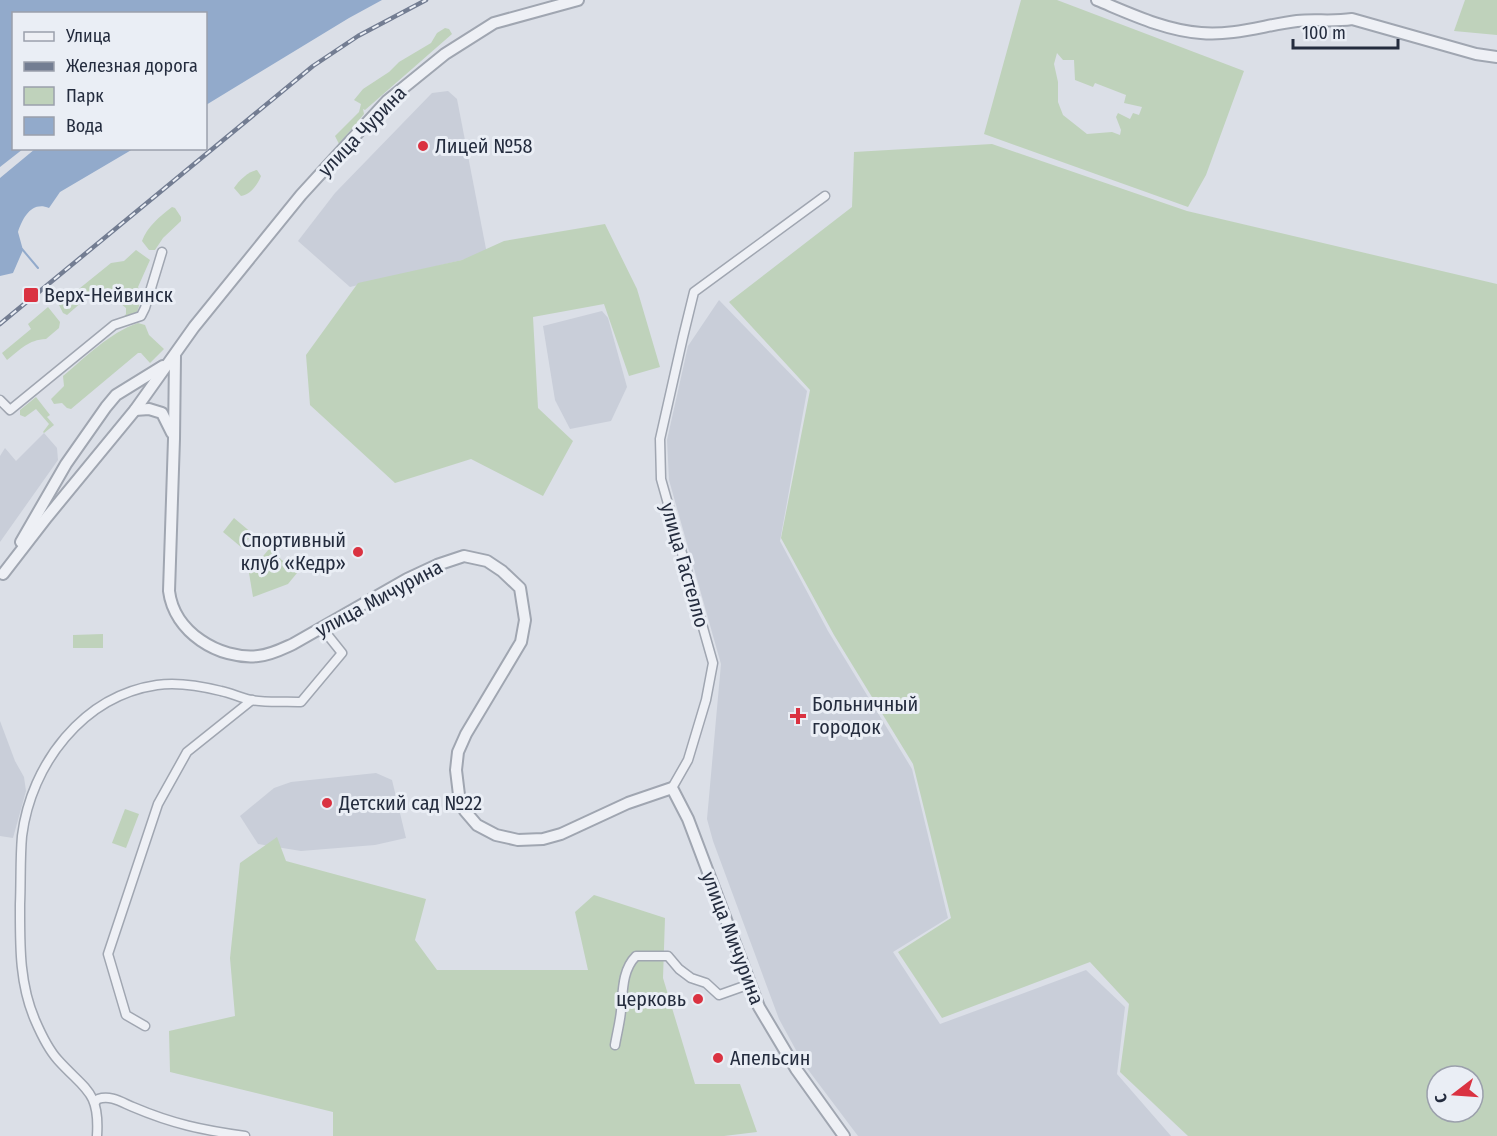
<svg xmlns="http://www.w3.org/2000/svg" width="1497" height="1136" font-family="'Fira Sans Condensed',sans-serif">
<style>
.built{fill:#c9ced9}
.green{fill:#bfd2bb;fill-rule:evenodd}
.water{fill:#92aacb}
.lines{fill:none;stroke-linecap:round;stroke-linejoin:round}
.stream{stroke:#92aacb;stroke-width:2}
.minor-casing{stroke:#a0a6b1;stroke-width:11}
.tertiary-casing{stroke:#a0a6b1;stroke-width:14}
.minor{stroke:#eef0f5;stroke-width:8}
.tertiary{stroke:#eef0f5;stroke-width:10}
.rail-casing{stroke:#737d92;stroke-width:4.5}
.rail{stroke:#eaeef5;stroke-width:2;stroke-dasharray:7;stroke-linecap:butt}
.poi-dot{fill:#da3241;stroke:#eaeef5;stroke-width:2}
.labels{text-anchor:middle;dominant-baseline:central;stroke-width:6;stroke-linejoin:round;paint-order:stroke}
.street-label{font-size:20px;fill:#242c3e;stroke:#eaeef5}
.poi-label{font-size:20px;fill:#242c3e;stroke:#eaeef5;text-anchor:start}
</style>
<rect width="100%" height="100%" fill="#dbdfe7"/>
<!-- built -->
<g class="built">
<path d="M448 91 457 99 487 254 350 287 298 241 335 193 432 93Z"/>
<path d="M719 300 807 391 780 541 828 631 912 769 948 918 893 952 940 1024 1086 970 1125 1007 1117 1074 1171 1136H858L803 1063 779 1019 713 841 707 819 721 664 669 480 667 440 688 346Z"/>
<path d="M602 311 608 318 627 387 611 421 570 429 555 400 543 326Z"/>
<path d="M44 433 57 448 58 460 0 542V456L5 448 16 461Z"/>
<path d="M0 721 15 761 24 777 26 791 13 838 0 836Z"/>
<path d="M376 773 392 780 406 838 375 845 301 851 258 844 240 816 274 788 291 782Z"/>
</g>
<!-- green -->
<g class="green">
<path d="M1021 0H1057L1244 71 1206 175 1188 207 984 134ZM1057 53 1063 60H1074L1075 80 1093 87 1095 83 1126 95 1124 103 1142 107 1139 115 1133 113 1130 119 1118 113 1116 117 1121 130 1120 135 1112 132 1087 134 1063 115 1058 102V82L1054 64Z"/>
<path d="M1465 0H1497V35L1454 31Z"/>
<path d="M445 28 449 29 452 34 365 110 363 109 364 114 339 144 335 136 359 112 361 104 354 100 363 89 389 72 399 62 431 43 437 33Z"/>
<path d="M992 144 1187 211 1497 284V1136H1188L1120 1072 1129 1004 1090 962 942 1018 898 952 951 918 913 764 834 635 781 538 810 390 729 302 852 207 854 152ZM1437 1076H1473V1112H1437Z"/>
<path d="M257 170 261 176C258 184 250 195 241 196L234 188C239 180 249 171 257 170Z"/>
<path d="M172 207 175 208 181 217V221L163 238 155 250H149L142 241C147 227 160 216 172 207Z"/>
<path d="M605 224 637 289 660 367 629 376 604 304 533 317 538 408 573 441 543 496 471 459 395 483 310 405 306 355 358 283 462 260 504 241Z"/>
<path d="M136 250 150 260 138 287 142 297 137 312 123 318 126 314V308L109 294 100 299 93 295H90L67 315 63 313 59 305 111 263 124 261Z"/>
<path d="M48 307 60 322 59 328 46 339C28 340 21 349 7 360L2 353 31 329 28 324Z"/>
<path d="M138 323 145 325 149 335 164 349 150 363 141 353H138L71 409 67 408 62 403 54 404 51 399 64 386 63 376C86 357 109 333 138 323Z"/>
<path d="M36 397 50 415 47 417 54 425 44 433 43 432 49 424 36 409 25 417 20 415V410Z"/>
<path d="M234 518 253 534 241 547 223 532Z"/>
<path d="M269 549 297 573 288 584 253 597 249 573Z"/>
<path d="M103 634V648H73V635Z"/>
<path d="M125 809 139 814 126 848 112 843Z"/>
<path d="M277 837 286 861 426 899 415 940 437 970H588L575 912 594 895 665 918 663 978 695 1084H740L757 1132 724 1136H333V1112L170 1072 169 1031 235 1016 230 958 240 863Z"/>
</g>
<!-- water -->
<g class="water">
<path d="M0 0H382L349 18 206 105V14H14V148L23 149 0 167Z"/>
<path d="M35 149H133L60 192 49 208C32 201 23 217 18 232L23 250 13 273 0 276V178Z"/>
</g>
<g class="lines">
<!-- stream -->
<path class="stream" d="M22 249 38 268"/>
<defs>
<g id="minor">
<path d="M0 400 10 410 114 325 141 316 145 308 162 252"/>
<path d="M672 788 688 760 706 700 713 663 661 479 660 439 683 337 694 292 825 196"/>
<path d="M145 1026 126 1015 108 954 158 804 187 752 252 700"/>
<path d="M615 1045C617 1033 620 1022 621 1011 623 991 622 970 636 956H668L679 969 691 978 706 983 719 995 750 984"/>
<path d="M95 1102 98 1099C111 1095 121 1102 133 1107 173 1124 202 1130 245 1136"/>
<path d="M97 1136C100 1091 85 1090 58 1060 48 1049 41 1034 35 1020 19 983 20 944 20 904 21 882 20 859 22 836 31 764 83 696 157 685 177 682 201 686 221 691 231 693 241 698 251 700 267 703 285 701 301 702L342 653 322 628"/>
</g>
<g id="tertiary">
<path d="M1097 0C1131 14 1164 30 1201 33 1233 36 1265 25 1297 21 1315 19 1332 22 1352 19L1476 54 1497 57"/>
<path d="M175 356 174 439 169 591C174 632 219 660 258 656 271 655 282 649 293 644L407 579 437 565 464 556 487 561 502 571 520 588 525 620 521 642 466 734 458 752 456 770 459 795 465 811 477 825 496 835 518 840 543 839 561 834 628 803 672 788 688 819 759 1007 796 1069 844 1136"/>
<path d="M135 410 149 409 162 413 172 433"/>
<path d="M21 542 66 464 106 407 116 395 163 366"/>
<path d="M3 574 47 517 135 410 194 327 301 195 387 101 445 54 494 23 578 0"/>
</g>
</defs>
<!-- minor casing -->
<use href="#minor" class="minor-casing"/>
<!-- tertiary casing -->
<use href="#tertiary" class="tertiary-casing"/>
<!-- minor -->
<use href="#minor" class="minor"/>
<!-- tertiary -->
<use href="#tertiary" class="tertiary"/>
<defs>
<path id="rail" d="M0 324 313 66 358 36 426 0"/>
</defs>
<!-- rail casing -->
<use href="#rail" class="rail-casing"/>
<!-- rail -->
<use href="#rail" class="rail"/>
</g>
<!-- markers -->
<g class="poi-dot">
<circle cx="423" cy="146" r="6"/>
<rect x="23" y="287" width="16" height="16" rx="3"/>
<circle cx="358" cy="552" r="6"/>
<path d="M795 707h6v6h6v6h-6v6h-6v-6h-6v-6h6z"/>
<circle cx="327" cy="803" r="6"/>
<circle cx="698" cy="999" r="6"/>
<circle cx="718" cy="1058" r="6"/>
</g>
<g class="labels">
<!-- street labels -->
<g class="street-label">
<text transform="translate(362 131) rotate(-46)">улица Чурина</text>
<text transform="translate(685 565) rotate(74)">улица Гастелло</text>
<text transform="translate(379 598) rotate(-28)">улица Мичурина</text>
<text transform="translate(733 938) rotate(69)">улица Мичурина</text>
</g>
<!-- poi labels -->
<g class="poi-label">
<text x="435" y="146">Лицей №58</text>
<text x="44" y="295">Верх-Нейвинск</text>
<text x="346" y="540" text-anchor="end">Спортивный<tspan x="346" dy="23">клуб «Кедр»</tspan></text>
<text x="812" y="704">Больничный<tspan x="812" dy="23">городок</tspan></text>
<text x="339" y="803">Детский сад №22</text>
<text x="686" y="999" text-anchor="end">церковь</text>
<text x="730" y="1058">Апельсин</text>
</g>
</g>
<!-- legend -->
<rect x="12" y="12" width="195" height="138" fill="#eaeef5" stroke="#9ba0ac" stroke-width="1.5"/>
<rect x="24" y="32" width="30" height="9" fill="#eef0f5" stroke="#9ba0ac" stroke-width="1.5"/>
<text x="66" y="42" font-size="18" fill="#242c3e">Улица</text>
<rect x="24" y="62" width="30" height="9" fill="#737d92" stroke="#9ba0ac" stroke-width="1.5"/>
<text x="66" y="72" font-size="18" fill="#242c3e">Железная дорога</text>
<rect x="24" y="87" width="30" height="18" fill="#bfd2bb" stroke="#9ba0ac" stroke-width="1.5"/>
<text x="66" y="102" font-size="18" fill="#242c3e">Парк</text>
<rect x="24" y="117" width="30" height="18" fill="#92aacb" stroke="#9ba0ac" stroke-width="1.5"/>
<text x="66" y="132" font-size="18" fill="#242c3e">Вода</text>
<!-- north arrow -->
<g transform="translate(1455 1094) rotate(253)"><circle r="28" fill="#eaeef5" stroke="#9ba0ac" stroke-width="1.5"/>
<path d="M0-4.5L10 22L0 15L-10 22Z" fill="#da3241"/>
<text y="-9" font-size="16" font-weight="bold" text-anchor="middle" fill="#242c3e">С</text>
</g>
<!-- scale -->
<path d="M1293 39v9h105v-9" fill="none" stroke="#242c3e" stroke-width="3"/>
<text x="1302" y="39" font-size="18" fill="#242c3e" stroke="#eaeef5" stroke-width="4.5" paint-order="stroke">100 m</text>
</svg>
